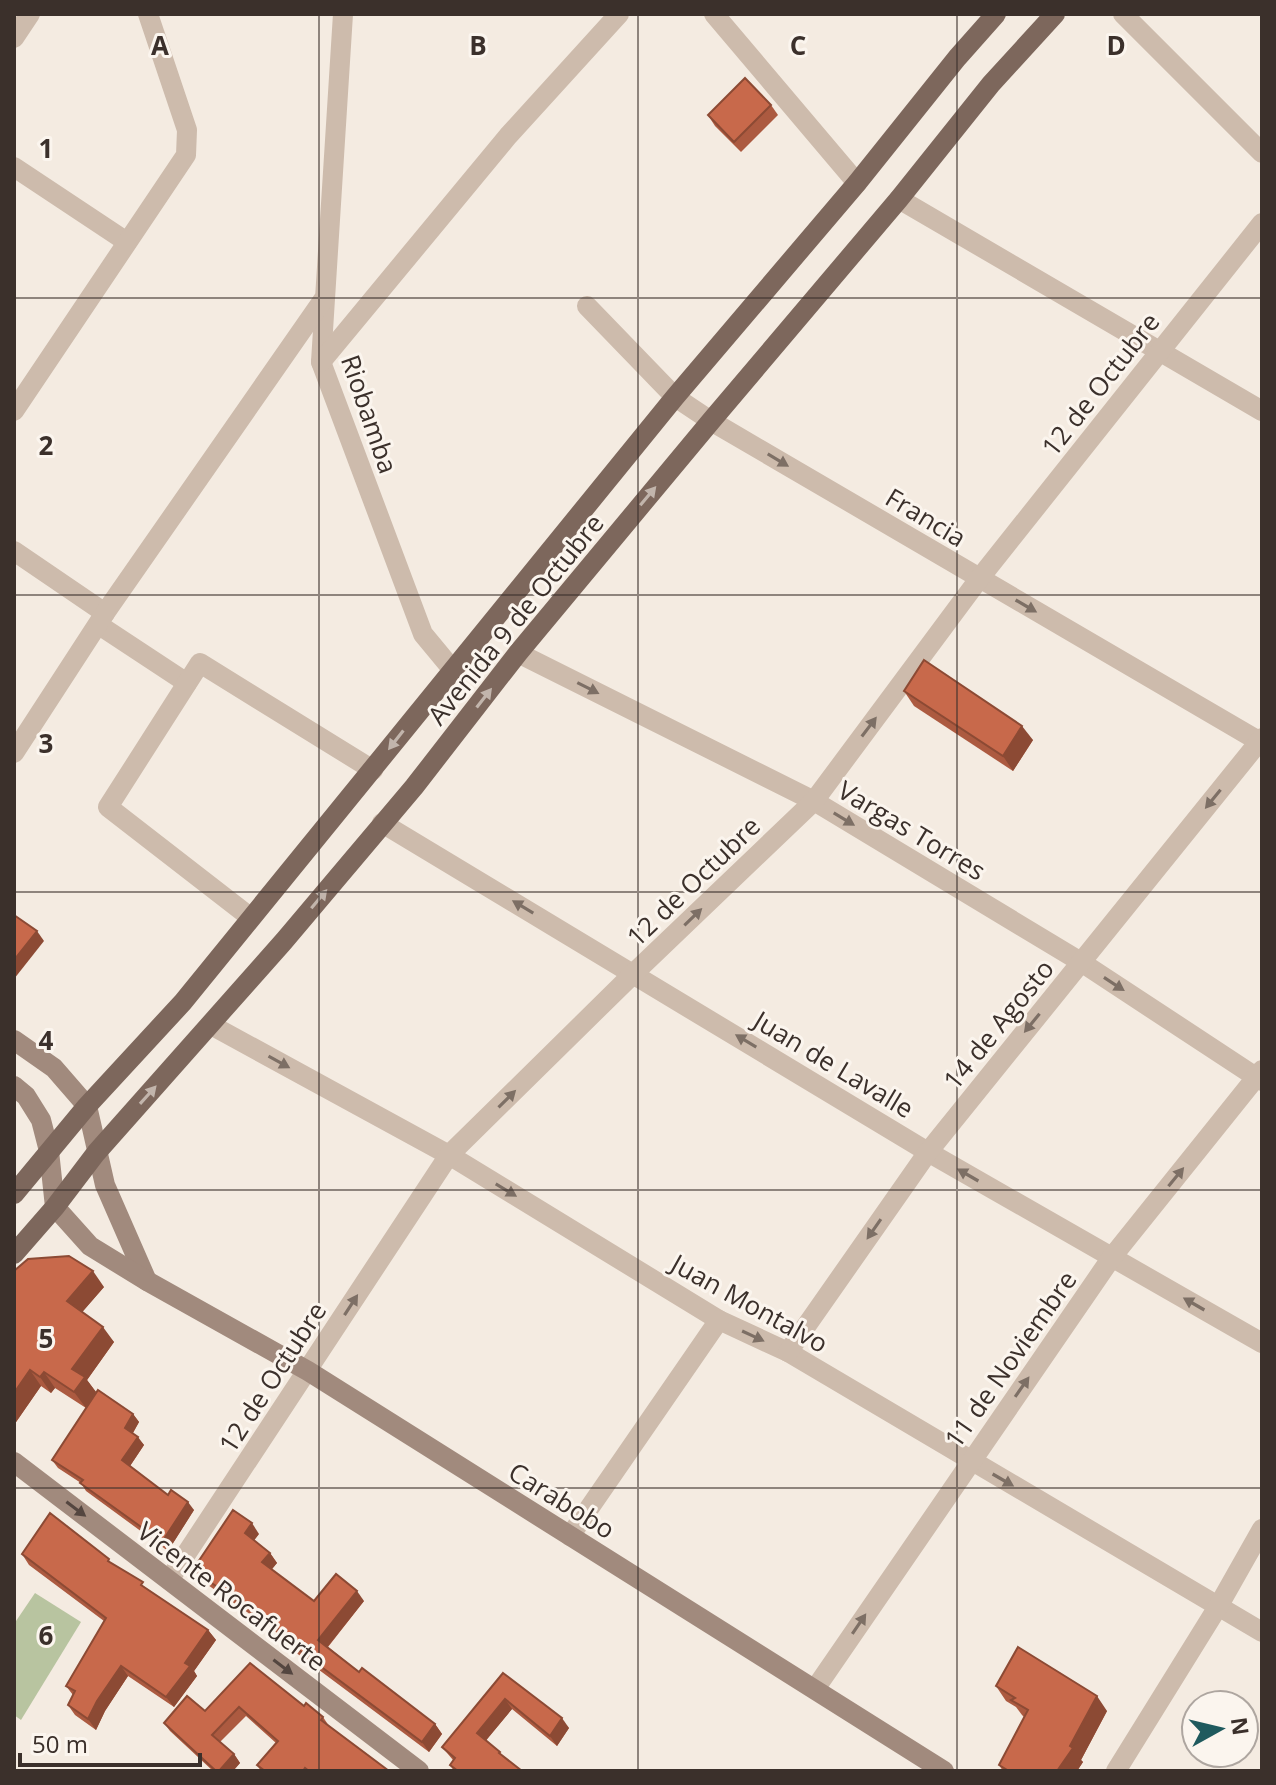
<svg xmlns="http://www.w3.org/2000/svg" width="1276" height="1785" font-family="'Open Sans',sans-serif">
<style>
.green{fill:#b8c4a0}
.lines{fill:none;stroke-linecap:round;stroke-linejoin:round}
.street{stroke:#cdbbac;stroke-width:20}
.secondary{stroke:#a18a7d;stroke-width:20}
.primary{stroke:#7d675c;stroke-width:20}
.wall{fill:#ac5a40}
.shaded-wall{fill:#8c4a34}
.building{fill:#c8694b;stroke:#8c4a34;stroke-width:2}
.oneway{fill:#7d6f65}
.oneway2{fill:#c2b5ac}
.oneway3{fill:#544640}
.grid{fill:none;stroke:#3b302b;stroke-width:2;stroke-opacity:0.55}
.labels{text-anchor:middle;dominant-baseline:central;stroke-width:6;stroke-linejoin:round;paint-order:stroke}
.street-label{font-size:26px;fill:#3b302b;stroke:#fbf5ee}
.grid-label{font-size:26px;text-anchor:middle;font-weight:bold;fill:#3b302b;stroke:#fbf5ee;stroke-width:6;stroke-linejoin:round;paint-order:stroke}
</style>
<rect width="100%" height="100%" fill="#f4ebe1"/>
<!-- green -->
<path class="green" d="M35 1593 81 1622 21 1720 14 1715V1624Z"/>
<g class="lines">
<!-- street -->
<g class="street">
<path d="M343 14 321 362 423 634 452 669"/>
<path d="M714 14 857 183"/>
<path d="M1123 14 1262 153"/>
<path d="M14 38 30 14"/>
<path d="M14 167 127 242"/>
<path d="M899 199 1262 411"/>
<path d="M587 306 675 397 711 421 1262 743"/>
<path d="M321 362 508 136 619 14"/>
<path d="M14 411 186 155 187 130 148 14"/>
<path d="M14 551 105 613"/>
<path d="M99 625 187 683"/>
<path d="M518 653 814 801 1081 962 1262 1081"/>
<path d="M14 753 105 613 323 300"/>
<path d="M382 823 928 1152 1262 1343"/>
<path d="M250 917 108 807 200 663 373 770"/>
<path d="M211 1025 449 1155 719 1320 788 1352 1262 1632"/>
<path d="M788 1352 928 1152 1262 738"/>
<path d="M570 1536 719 1320"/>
<path d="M169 1580 449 1155 634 973 814 801 979 579 1262 223"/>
<path d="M815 1689 1112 1257 1262 1070"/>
<path d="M1116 1771 1219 1605 1262 1529"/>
</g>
<!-- secondary -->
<g class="secondary">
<path d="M14 1040 54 1068 87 1106 105 1185 147 1281"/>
<path d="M14 1086 26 1096 41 1120 49 1151 55 1207 90 1246 147 1281 308 1371 944 1771"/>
<path d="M14 1462 419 1771"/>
</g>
<!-- primary -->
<g class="primary">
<path d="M14 1194 87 1106 183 1002 675 397 857 183 957 58 996 14"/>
<path d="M14 1254 55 1207 96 1153 284 941 414 787 518 653 711 421 899 199 991 84 1055 14"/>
</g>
</g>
<!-- wall -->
<g class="wall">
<path d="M771 105 778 115 741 152 715 126 708 115Z"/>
<path d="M904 691 1033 740 1013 771 914 706Z"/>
<path d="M14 1271 104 1287 82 1312 114 1342 87 1380 96 1392 86 1408 55 1388 51 1393 41 1386 14 1425Z"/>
<path d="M133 1414 139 1422 133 1433 144 1445 130 1466 168 1495 194 1510 168 1551 86 1491 81 1483 58 1468 52 1460Z"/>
<path d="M259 1534 254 1540 270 1553 277 1563 271 1569 314 1601H364L328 1647 359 1672 435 1724 442 1734 429 1752 287 1646 280 1635 205 1583 197 1573Z"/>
<path d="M22 1554 113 1564 149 1590 208 1630 216 1640 194 1671 197 1676 174 1707 128 1676 105 1711 96 1730 75 1715 68 1705 73 1695 66 1686 104 1621 29 1565Z"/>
<path d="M250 1663 304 1706 323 1717 329 1726 389 1771H261L257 1765 276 1743 246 1716 220 1742 234 1754 240 1763 233 1771H213L170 1731 164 1723 205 1711Z"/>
<path d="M503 1673 569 1728 557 1746 512 1709 486 1740 505 1758 522 1771H454L450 1765 453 1760 442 1747Z"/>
<path d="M996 1686 1107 1711 1081 1760 1083 1762 1077 1771H1003L999 1765 1024 1717 1022 1715 1016 1707 1006 1701Z"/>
</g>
<!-- shaded-wall -->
<g class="shaded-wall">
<path d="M1022 726 1033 740 1013 771 1003 756Z"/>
<path d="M37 931 44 941 14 979V960Z"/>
<path d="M93 1271 104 1287 78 1317 67 1301Z"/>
<path d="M103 1327 114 1342 87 1380 96 1392 86 1408 74 1392 72 1369Z"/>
<path d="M30 1370 41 1386 14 1425V1393Z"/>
<path d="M44 1372 55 1388 51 1393 40 1377Z"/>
<path d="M133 1414 139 1422 131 1436 125 1428Z"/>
<path d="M138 1437 144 1445 128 1469 122 1460Z"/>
<path d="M188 1502 194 1510 168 1551 162 1542Z"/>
<path d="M252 1523 259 1534 252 1543 245 1533Z"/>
<path d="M270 1553 277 1563 269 1573 262 1562Z"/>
<path d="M357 1591 364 1601 325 1650 318 1640Z"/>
<path d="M208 1630 216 1640 194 1671 197 1676 174 1707 166 1697 185 1663Z"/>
<path d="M121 1666 128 1676 105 1711 96 1730 88 1719 97 1701Z"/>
<path d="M1097 1696 1107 1711 1081 1760 1083 1762 1077 1771H1057Z"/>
<path d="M505 1699 512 1709 484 1743 477 1733Z"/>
<path d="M562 1718 569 1728 557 1746 550 1736Z"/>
<path d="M435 1724 442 1734 429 1752 422 1742Z"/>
<path d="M234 1754 240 1763 233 1771H219Z"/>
</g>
<!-- building -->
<g class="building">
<path d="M745 78 771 105 734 142 708 115Z"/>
<path d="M924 660 1022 726 1003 756 904 691Z"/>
<path d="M14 915 37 931 14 960Z"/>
<path d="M69 1256 93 1271 67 1301 103 1327 72 1369 85 1377 74 1392 44 1372 40 1377 30 1370 14 1393V1271L28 1259Z"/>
<path d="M98 1390 133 1414 125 1428 138 1437 122 1460 168 1495 171 1490 188 1502 162 1542 80 1483 83 1480 52 1460Z"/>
<path d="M233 1510 252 1523 245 1533 270 1553 262 1562 314 1601 336 1574 357 1591 318 1640 359 1672 362 1668 435 1724 422 1742 280 1636 283 1632 197 1573 196 1565Z"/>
<path d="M50 1513 109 1559 108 1561 143 1582 141 1585 208 1630 185 1663 190 1666 166 1697 121 1666 97 1701 88 1719 68 1705 75 1691 66 1686 106 1618 22 1554Z"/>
<path d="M1018 1647 1097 1696 1070 1746 1073 1748 1057 1771H1009L999 1765 1028 1710 1011 1700 1015 1698 996 1686Z"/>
<path d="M250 1663 304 1706 306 1703 323 1717 321 1720 389 1771H309L305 1768 303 1771H265L257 1765 278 1741 239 1707 212 1735 234 1754 219 1771H216L164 1723 187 1696 205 1711Z"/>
<path d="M503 1673 562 1718 550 1736 505 1699 477 1733 500 1752 499 1753 522 1771H458L450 1765 455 1758 442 1747Z"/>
</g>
<!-- one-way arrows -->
<defs><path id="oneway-solid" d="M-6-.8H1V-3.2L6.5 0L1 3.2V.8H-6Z" transform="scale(2)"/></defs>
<g class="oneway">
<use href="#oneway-solid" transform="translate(778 460) rotate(31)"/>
<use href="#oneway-solid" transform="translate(1026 606) rotate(30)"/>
<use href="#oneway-solid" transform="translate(588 688) rotate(27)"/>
<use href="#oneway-solid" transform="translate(869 727) rotate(-53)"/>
<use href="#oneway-solid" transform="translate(1213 799) rotate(129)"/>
<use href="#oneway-solid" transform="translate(844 819) rotate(31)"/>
<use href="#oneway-solid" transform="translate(523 907) rotate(-149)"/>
<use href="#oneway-solid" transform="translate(693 917) rotate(-44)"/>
<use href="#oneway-solid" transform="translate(1114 984) rotate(33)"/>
<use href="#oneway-solid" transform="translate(1032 1023) rotate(129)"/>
<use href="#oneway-solid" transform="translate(746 1041) rotate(-149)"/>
<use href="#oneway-solid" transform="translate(279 1062) rotate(29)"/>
<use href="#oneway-solid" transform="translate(507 1099) rotate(-45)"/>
<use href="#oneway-solid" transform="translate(968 1175) rotate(-150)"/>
<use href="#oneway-solid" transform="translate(1176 1177) rotate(-51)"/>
<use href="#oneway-solid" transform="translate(506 1190) rotate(31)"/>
<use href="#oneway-solid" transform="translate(874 1229) rotate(125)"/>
<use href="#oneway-solid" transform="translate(1194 1304) rotate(-150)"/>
<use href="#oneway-solid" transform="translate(351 1305) rotate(-57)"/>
<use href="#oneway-solid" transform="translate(753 1336) rotate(25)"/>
<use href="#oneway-solid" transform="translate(1022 1387) rotate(-55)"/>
<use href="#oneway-solid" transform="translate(1003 1480) rotate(30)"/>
<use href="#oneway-solid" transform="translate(859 1624) rotate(-56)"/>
</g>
<g class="oneway2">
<use href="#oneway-solid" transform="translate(648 496) rotate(-50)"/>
<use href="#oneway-solid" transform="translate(484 698) rotate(-52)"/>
<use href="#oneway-solid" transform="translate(396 740) rotate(128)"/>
<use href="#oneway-solid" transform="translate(319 899) rotate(-50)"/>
<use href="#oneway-solid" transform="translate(148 1095) rotate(-48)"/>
</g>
<g class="oneway3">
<use href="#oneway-solid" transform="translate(76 1509) rotate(37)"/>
<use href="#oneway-solid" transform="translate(283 1667) rotate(37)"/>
</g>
<!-- grid -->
<path class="grid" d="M319 14V1771M638 14V1771M957 14V1771M14 298H1262M14 595H1262M14 892H1262M14 1190H1262M14 1488H1262"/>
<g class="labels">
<!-- street labels -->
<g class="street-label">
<text transform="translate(1100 384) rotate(-52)">12 de Octubre</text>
<text transform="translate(370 414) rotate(71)">Riobamba</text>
<text transform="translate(926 517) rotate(31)">Francia</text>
<text transform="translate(515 619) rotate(-51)">Avenida 9 de Octubre</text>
<text transform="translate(912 830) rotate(31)">Vargas Torres</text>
<text transform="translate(693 881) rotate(-44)">12 de Octubre</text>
<text transform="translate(998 1024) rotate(-51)">14 de Agosto</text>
<text transform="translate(834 1064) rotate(31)">Juan de Lavalle</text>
<text transform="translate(750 1303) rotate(29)">Juan Montalvo</text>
<text transform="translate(1010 1359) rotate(-55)">11 de Noviembre</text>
<text transform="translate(272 1377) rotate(-57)">12 de Octubre</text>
<text transform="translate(562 1500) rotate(32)">Carabobo</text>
<text transform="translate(232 1596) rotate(37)">Vicente Rocafuerte</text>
</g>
</g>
<g class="grid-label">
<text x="160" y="55">A</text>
<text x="478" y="55">B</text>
<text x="798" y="55">C</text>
<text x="1116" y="55">D</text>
<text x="46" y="158">1</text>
<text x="46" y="455">2</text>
<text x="46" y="753">3</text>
<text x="46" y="1050">4</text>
<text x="46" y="1348">5</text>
<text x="46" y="1645">6</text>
</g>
<!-- border -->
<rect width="1276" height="1785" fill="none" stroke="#3b302b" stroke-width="32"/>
<!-- north arrow -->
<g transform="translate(1220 1729) rotate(82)"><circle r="38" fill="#fbf5ee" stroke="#aea6a0" stroke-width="2"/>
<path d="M0-6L14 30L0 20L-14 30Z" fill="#1f5a5e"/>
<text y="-12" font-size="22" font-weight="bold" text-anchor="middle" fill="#3b302b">N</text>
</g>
<!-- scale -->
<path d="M20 1753v12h180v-12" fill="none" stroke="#3b302b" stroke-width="4"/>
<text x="32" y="1753" font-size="24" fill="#3b302b" stroke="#fbf5ee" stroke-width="6" paint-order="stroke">50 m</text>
</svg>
